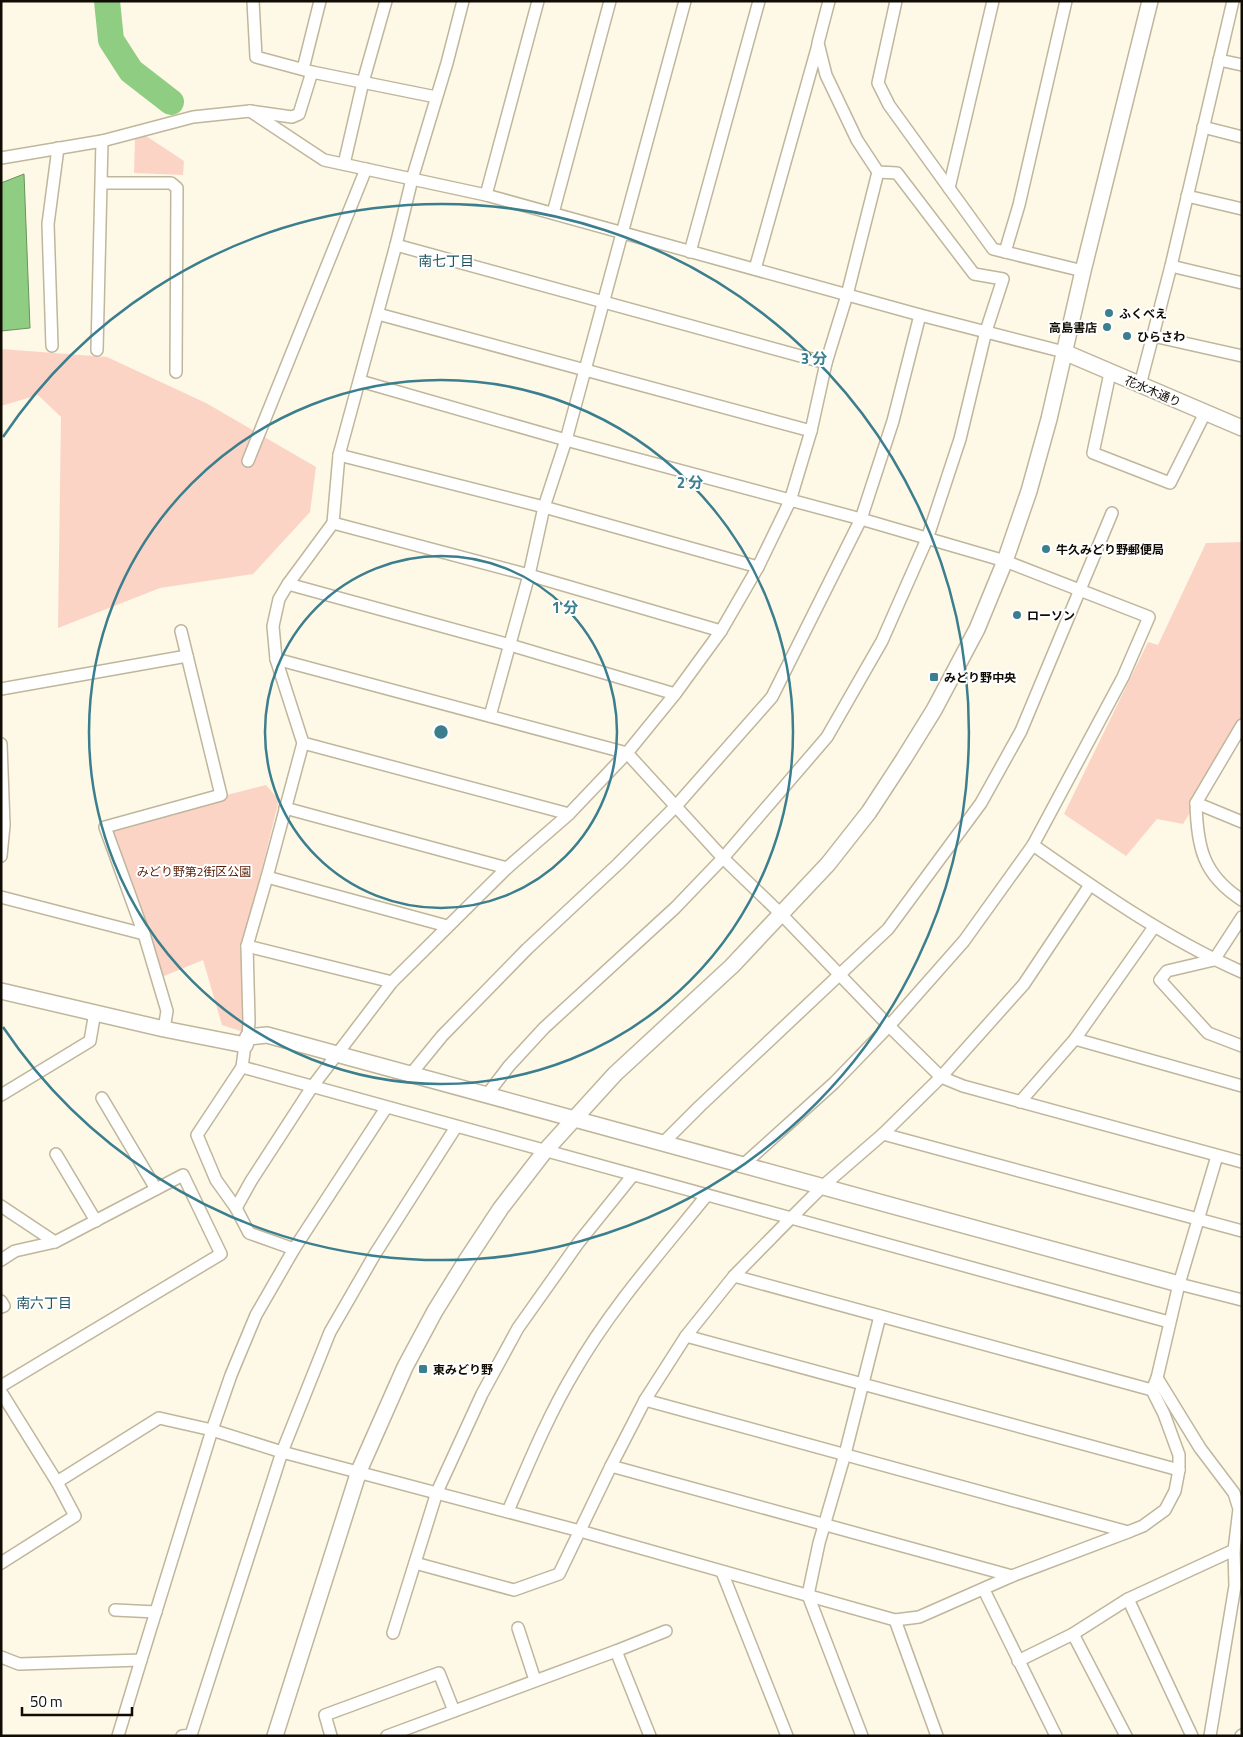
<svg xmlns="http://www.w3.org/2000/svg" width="1243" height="1737" font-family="'Titillium Web','Noto Sans JP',sans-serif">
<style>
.green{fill:#fbd4c6}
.water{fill:#8ecd82;stroke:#68935c}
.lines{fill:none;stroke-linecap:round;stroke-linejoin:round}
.river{stroke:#8ecd82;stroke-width:26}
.minor-casing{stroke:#bfb69b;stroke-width:14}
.tertiary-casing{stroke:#bfb69b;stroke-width:18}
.minor{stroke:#fff;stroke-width:11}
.tertiary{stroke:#fff;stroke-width:15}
.ring{fill:none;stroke:#3b7e8e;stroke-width:2.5}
.poi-dot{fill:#3b7e8e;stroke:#fff;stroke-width:2}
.labels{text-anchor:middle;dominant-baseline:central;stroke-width:4;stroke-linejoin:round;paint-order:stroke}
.poi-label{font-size:12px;font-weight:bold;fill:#100c04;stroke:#fff;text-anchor:start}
.street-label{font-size:12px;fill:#100c04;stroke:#fff}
.park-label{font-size:12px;fill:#541a04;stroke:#fff}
.neighbourhood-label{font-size:14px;fill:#205663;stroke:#fff}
.centre{fill:#3b7e8e;stroke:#fff;stroke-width:2.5}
.ring-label{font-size:15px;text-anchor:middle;font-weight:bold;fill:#3b7e8e;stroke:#fff;stroke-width:4;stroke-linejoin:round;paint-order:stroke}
</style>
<rect width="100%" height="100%" fill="#fef8e7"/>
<!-- green -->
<g class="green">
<path d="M146 136 184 161 183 175 134 173 135 138Z"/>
<path d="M1 349 107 357 206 403 316 467 310 512 253 574 160 588 58 628 61 417 38 395 1 406Z"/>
<path d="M1242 542V727L1183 824 1157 819 1126 856 1064 814 1148 642 1158 645 1206 543Z"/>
<path d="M266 785 279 800 241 953 243 1032 222 1025 203 960 164 976 158 972 110 825Z"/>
</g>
<!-- water -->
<path class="water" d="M24 174 30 328 1 331V183Z"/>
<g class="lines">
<!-- river -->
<path class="river" d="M107 1 111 40 131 71 171 102"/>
<defs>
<g id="minor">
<path d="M253 1 256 57 312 72 436 97"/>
<path d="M896 1 878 83 889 105 993 249 1005 252 1019 205 1066 1"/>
<path d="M1219 60 1242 65"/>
<path d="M303 69 320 1"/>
<path d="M250 111 324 160 486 195 920 315 1064 352"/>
<path d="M1203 127 1242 137"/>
<path d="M1 158 102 141 193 117 250 111 292 117 299 114 312 72"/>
<path d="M344 164 363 82 386 1"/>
<path d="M102 183H171L177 188 176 372"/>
<path d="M949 188 993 1"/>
<path d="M486 195 538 1"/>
<path d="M1187 196 1242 209"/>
<path d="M553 213 610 1"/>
<path d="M396 245 826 363"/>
<path d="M690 252 759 1"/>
<path d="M1005 252 1083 271"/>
<path d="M1171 266 1242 283"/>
<path d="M755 269 818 45"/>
<path d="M378 314 811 431"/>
<path d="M1153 336 1242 356"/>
<path d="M52 346 48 224 58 148"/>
<path d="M97 350 102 141"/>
<path d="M1110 373 1093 453 1170 483 1205 413"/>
<path d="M360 381 566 440 861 519 1005 561 1149 617 1123 677 1033 845C1100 892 1167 939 1242 972"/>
<path d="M1140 385 1171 266 1233 1"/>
<path d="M339 455 544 507 758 567"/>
<path d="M248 461 366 169"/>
<path d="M333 523 529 575 721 631"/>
<path d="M288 584 510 645 675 694"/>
<path d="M276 659 627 753 723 858 782 915 889 1026 941 1077 963 1086 1242 1162"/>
<path d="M1 689 187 656"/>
<path d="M490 716 529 575 544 507 566 440 685 1"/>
<path d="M1242 725 1196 803 1242 822"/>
<path d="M303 743 569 814"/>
<path d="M1 744 4 825 1 856"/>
<path d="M1196 803C1197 847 1203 875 1242 900"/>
<path d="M285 808 507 868"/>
<path d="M267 877 447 926"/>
<path d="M1 897 144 934"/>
<path d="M1242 917 1214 960 1167 971 1160 980 1208 1033 1242 1046"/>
<path d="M247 946 392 982"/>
<path d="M164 1029 167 1011 144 934 105 827 221 795 181 631"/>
<path d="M248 1037 249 1021 247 946 267 877 303 743 276 659 273 626 279 599 288 584 333 523 339 455 396 245 412 179 447 63 463 1"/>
<path d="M1075 1039 1242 1086"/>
<path d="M242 1067 1169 1322"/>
<path d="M411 1074 442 1036 527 949 618 864 676 806 772 697 861 519 893 421 920 315"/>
<path d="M1 1095 90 1041 95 1012"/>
<path d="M486 1096 509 1066 544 1028 675 908 723 858 827 737 882 641 927 539 960 439 986 331 1003 279 974 274 897 173 878 172 857 140 826 75 818 43 829 1"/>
<path d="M102 1098 156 1189"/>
<path d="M1020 1102 1075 1039 1154 927"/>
<path d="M883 1134 1242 1231"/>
<path d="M663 1143 700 1106 888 929 981 803 1021 731 1112 513"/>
<path d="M56 1154 96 1221"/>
<path d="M743 1165 834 1083 889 1026 964 941 1033 845"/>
<path d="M1 1206 55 1242 183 1175 221 1254 1 1386"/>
<path d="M236 1208 251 1181 312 1087 392 982 507 868 569 814 627 753 675 694 721 631 758 567 790 501 811 431 826 363 847 295 878 172"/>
<path d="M294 1249 386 1108"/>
<path d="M1 1260 15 1251 55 1242"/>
<path d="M734 1276 1152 1390"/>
<path d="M1179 1284 1242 1300"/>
<path d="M1 1301 4 1306 1 1307"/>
<path d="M686 1336 1179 1470"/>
<path d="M1157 1378 1200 1448 1234 1493 1239 1509 1234 1550 1235 1586 1210 1736"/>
<path d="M1 1392 57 1482"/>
<path d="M645 1400 1128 1532"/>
<path d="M611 1466 1012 1576"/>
<path d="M508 1511C528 1465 547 1418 573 1374 610 1309 660 1253 707 1195"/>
<path d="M1 1563 75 1516 57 1482 159 1418 212 1430 282 1452 580 1531 895 1620 919 1617 1012 1576 1128 1532 1143 1526 1165 1510 1175 1491 1179 1470V1455L1164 1414 1152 1390 1157 1378 1179 1284 1217 1156"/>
<path d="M415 1563 514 1590 559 1574 611 1466 645 1400 686 1336 734 1276 790 1219 823 1186 883 1134 941 1077 1024 984 1090 885"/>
<path d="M722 1572 787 1736"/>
<path d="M984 1590 1056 1736"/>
<path d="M1128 1599 1192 1736"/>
<path d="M115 1610 156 1612"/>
<path d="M895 1620 937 1736"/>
<path d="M518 1628 535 1680"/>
<path d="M393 1633 437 1492 482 1394 518 1328 579 1242 633 1175"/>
<path d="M1073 1634 1126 1736"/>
<path d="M616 1651 666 1631"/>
<path d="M1 1657 19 1664 141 1660 212 1430 231 1375 256 1315 294 1249 249 1233 236 1208 216 1180 197 1135 242 1067 245 1045"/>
<path d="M1018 1661 1073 1634 1128 1599 1234 1550"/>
<path d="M118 1736 141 1660"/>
<path d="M182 1736 191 1735 282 1452 330 1332 375 1254 456 1127"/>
<path d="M331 1736 325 1715 439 1673 454 1711"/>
<path d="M387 1736 616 1651 650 1736"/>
<path d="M862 1736 808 1595 819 1543 845 1454 880 1316"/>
<path d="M1241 1736 1242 1735"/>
</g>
<g id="tertiary">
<path d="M1064 352 1242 428"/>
<path d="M1 991 164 1029 245 1045 248 1037 267 1035 1179 1284"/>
<path d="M275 1736 359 1471 405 1367 435 1311 466 1261 501 1208 545 1151 615 1074 732 966 828 864 869 812 903 760 934 710 977 629 1005 561 1029 491 1049 419 1083 271 1150 1"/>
</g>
</defs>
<!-- minor casing -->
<use href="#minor" class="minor-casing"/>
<!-- tertiary casing -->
<use href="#tertiary" class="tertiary-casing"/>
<!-- minor -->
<use href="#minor" class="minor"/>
<!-- tertiary -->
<use href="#tertiary" class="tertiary"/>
</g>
<!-- distance rings -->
<g class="ring">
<circle cx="441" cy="732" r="176"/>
<circle cx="441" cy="732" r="352"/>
<path d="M3 437A528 528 0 1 1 3 1027"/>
</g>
<!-- markers -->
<g class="poi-dot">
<circle cx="1109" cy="313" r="5"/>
<circle cx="1107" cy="327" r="5"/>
<circle cx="1127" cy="336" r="5"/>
<circle cx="1046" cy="549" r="5"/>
<circle cx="1017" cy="615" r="5"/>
<rect x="929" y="672" width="10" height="10" rx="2.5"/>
<rect x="418" y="1364" width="10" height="10" rx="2.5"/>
</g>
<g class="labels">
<!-- poi labels -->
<g class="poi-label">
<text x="1119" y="313">ふくべえ</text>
<text x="1097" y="327" text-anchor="end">高島書店</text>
<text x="1137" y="336">ひらさわ</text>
<text x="1056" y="549">牛久みどり野郵便局</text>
<text x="1027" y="615">ローソン</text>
<text x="944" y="677">みどり野中央</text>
<text x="433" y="1369">東みどり野</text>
</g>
<!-- street labels -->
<g class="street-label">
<text transform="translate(1153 391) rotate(23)">花水木通り</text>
</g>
<!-- park labels -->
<g class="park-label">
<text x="194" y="871">みどり野第2街区公園</text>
</g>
<!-- neighbourhood labels -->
<g class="neighbourhood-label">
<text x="446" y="260">南七丁目</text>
<text x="44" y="1302">南六丁目</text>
</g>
</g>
<circle cx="441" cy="732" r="8" class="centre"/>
<g class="ring-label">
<text x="814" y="364">3 分</text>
<text x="690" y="488">2 分</text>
<text x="565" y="613">1 分</text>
</g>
<!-- border -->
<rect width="1243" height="1737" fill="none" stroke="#100c04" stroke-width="5"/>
<!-- scale -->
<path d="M22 1707v8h110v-8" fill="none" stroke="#100c04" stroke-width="2.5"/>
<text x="30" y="1707" font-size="15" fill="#100c04" stroke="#ffffff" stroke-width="4" paint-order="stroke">50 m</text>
</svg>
